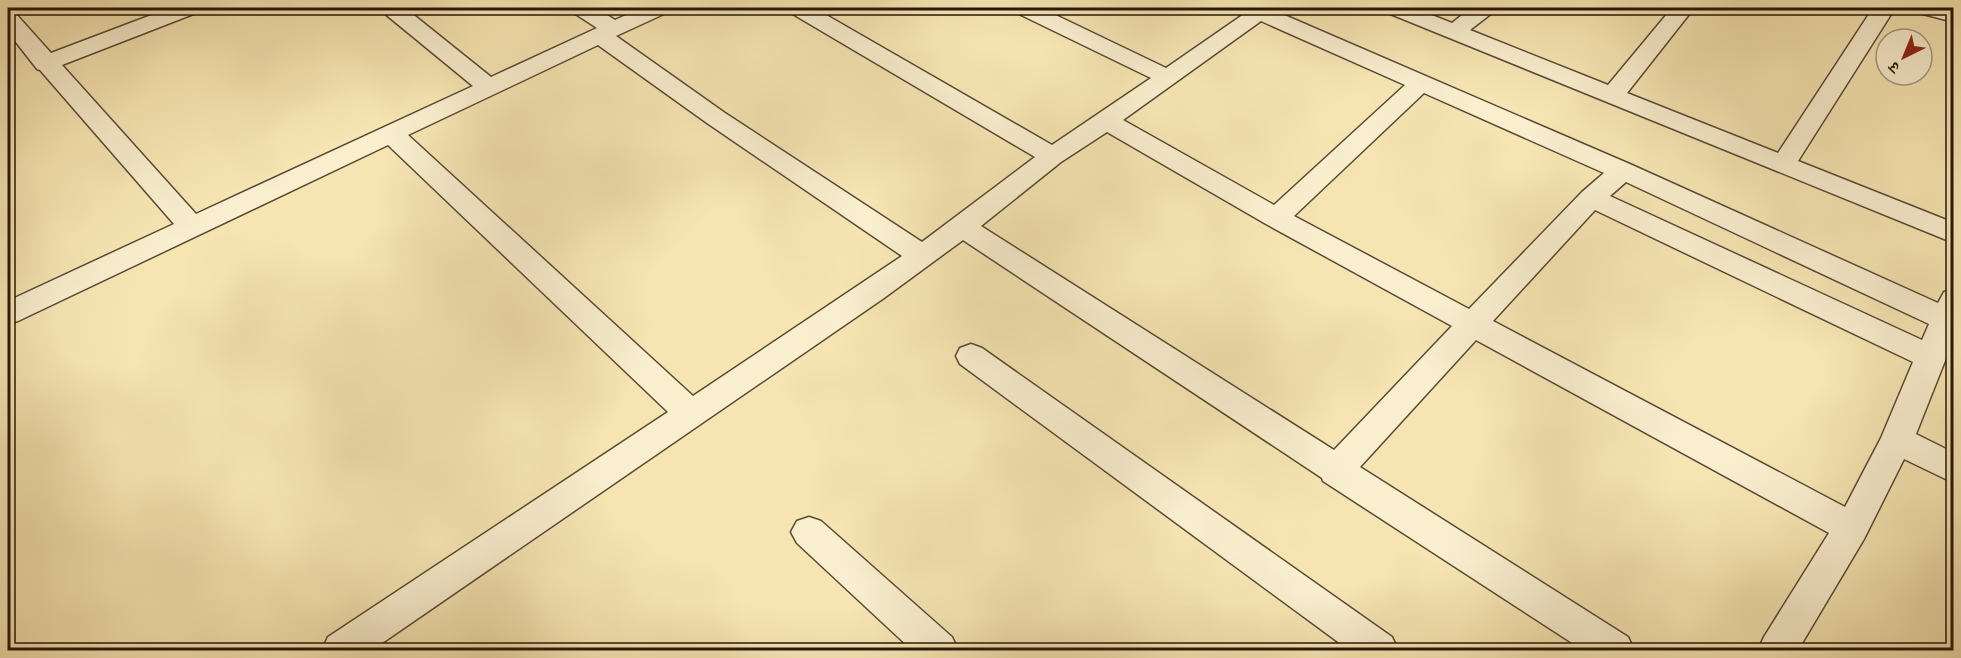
<svg xmlns="http://www.w3.org/2000/svg" width="1961" height="658" font-family="'Gentium Book Plus','Noto Serif Devanagari',serif">
<style>
.lines{fill:none;stroke-linecap:round;stroke-linejoin:round}
.minor-casing{stroke:#594a33;stroke-width:3}
.minor{fill:#f9eece;fill-rule:evenodd}
</style>
<rect width="100%" height="100%" fill="#f6e5b3"/>
<filter id="stains"><feTurbulence type="fractalNoise" baseFrequency=".00333" numOctaves="4"/><feColorMatrix values="0 0 0 0 .2 0 0 0 0 .09 0 0 0 0 .02 0 0 0 .5 -.17"/></filter>
<radialGradient id="worn" r=".72"><stop offset=".6" stop-color="#630" stop-opacity="0"/><stop offset="1" stop-color="#630" stop-opacity=".3"/></radialGradient>
<g class="lines">
<defs>
<g id="minor">
<path d="M170 8H199L196 13 62 65 196 214 473 86 384 13 381 8H405L491 77 597 28 574 13 571 8H596L615 20 641 8H669L666 13 616 36 725 113 922 242 1035 157 791 13 788 8H814L1052 145 1151 78 1017 13 1014 8H1041L1166 68 1244 14 1238 8H1277L1275 11 1632 165 1938 303 1944 292 1954 289V338L1916 434 1954 453V483L1904 459 1864 539 1798 650H1758L1764 637 1829 533 1476 340 1360 467 1628 637 1634 650H1583L1323 481 1322 478 963 240 884 298 372 650H322L328 637 668 412 388 145 18 321 8 324V301L174 224 40 70 37 69 8 32V12L16 14 51 53ZM1261 21 1405 85 1274 205 1123 120ZM598 45 707 123 902 256 693 396 408 135ZM1424 93 1604 173 1582 192 1469 309 1294 216ZM1107 132 1266 224 1452 326 1334 450 981 226 1061 162ZM1626 182 1929 324 1922 340 1610 196ZM1595 210 1913 362 1881 438 1845 507 1493 321Z"/>
<path d="M1385 8H1414L1452 23 1471 8H1495L1492 13 1470 30 1608 85 1672 8H1694L1627 93 1778 153 1873 8H1895L1798 161 1954 223V243L1388 13Z"/>
<path d="M1916 8 1954 9V22L1919 13Z"/>
<path d="M971 344 982 348 1392 637 1398 650H1349L960 364 956 356 960 348Z"/>
<path d="M809 517 821 521 952 637 958 650H912L797 543 791 532 797 521Z"/>
</g>
</defs>
<!-- minor casing -->
<use href="#minor" class="minor-casing"/>
<!-- minor -->
<use href="#minor" class="minor"/>
</g>
<!-- margin -->
<rect width="1961" height="658" fill="none" stroke="#f6e5b3" stroke-width="30"/>
<rect x="9" y="9" width="1943" height="640" fill="none" stroke="#251608" stroke-width="3"/>
<rect x="15" y="15" width="1931" height="628" fill="none" stroke="#251608" stroke-width="1.5"/>
<!-- north arrow -->
<g transform="translate(1904 57) rotate(223)"><circle r="28" fill="#f9eece" stroke="#a4987f" stroke-width="1.5"/>
<path d="M0-4.5L10 22L0 15L-10 22Z" fill="#8f2418"/>
<text y="-9" font-size="16" font-weight="bold" text-anchor="middle" fill="#251608">उ</text>
</g>
<rect width="100%" height="100%" filter="url(#stains)"/>
<rect width="100%" height="100%" fill="url(#worn)"/>
</svg>
